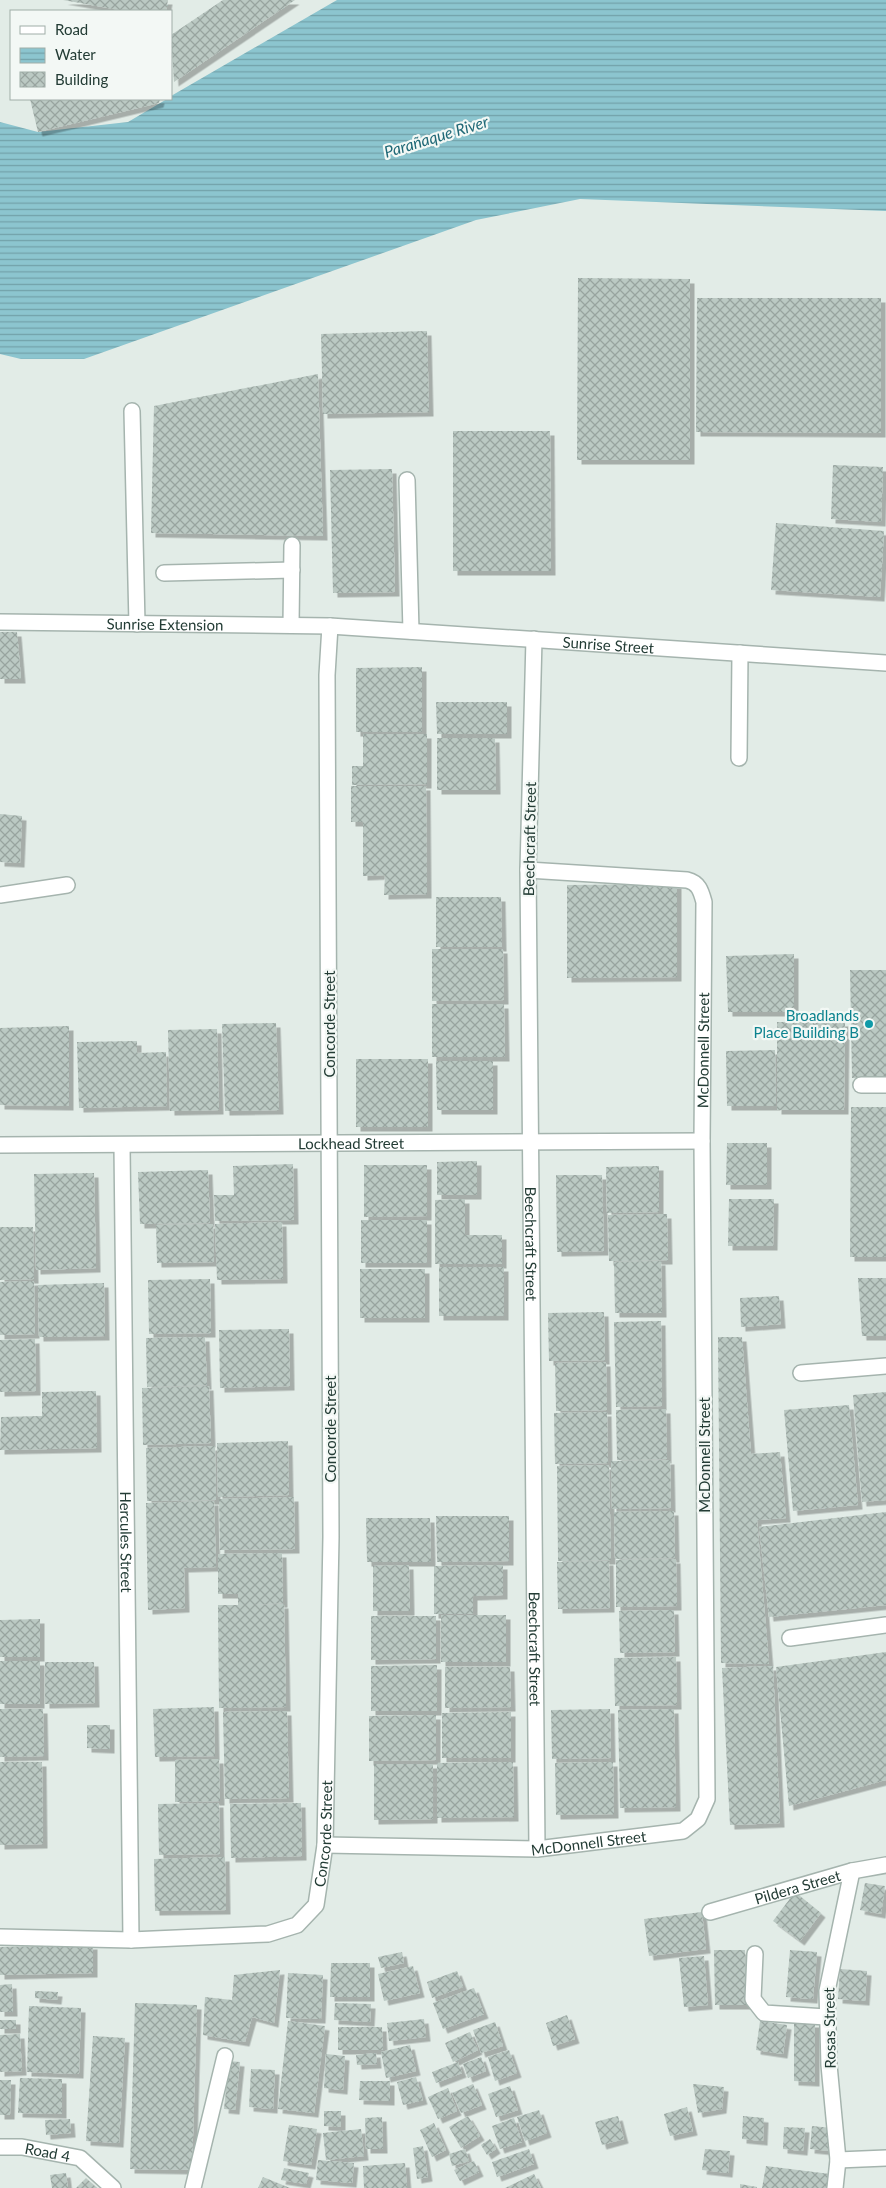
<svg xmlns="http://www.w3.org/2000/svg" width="886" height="2188" font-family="Lato,sans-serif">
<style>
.water{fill:url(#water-rules)}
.building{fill:url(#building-cross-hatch);filter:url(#shadow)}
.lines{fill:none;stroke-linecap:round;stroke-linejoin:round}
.minor-casing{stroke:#a5b4ae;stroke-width:18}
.minor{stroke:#fff;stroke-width:15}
.culture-dot{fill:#0f9aa8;stroke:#f3f8f5;stroke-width:2}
.labels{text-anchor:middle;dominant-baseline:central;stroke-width:4.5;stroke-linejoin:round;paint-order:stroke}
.street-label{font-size:15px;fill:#233c35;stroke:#f3f8f5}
.culture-label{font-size:15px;fill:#0d838f;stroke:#f3f8f5;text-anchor:end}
.water-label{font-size:16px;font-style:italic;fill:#1f6876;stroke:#f3f8f5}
</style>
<defs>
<pattern id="water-rules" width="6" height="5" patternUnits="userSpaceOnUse" patternTransform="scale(1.25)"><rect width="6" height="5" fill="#8cc5cf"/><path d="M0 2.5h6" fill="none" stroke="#72a1a9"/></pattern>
<pattern id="building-cross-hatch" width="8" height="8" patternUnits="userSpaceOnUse" patternTransform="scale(1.25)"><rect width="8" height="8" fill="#bbc9c3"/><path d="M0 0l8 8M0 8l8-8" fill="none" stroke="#98a49f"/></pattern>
<filter id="shadow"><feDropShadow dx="4.5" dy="4.5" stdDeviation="0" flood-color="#0004"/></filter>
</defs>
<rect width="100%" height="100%" fill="#e2ece7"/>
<!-- water -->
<path class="water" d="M337 0H886V211L580 199 476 220 84 359H21L0 354V122L38 132 128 122 167 99H171V96Z"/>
<!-- building -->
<g class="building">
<path d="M63 0H168L166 11H125Z"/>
<path d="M223 0H295L174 82 171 35Z"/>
<path d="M30 99H160L159 103 38 132Z"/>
<path d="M578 278 690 279V460H577Z"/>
<path d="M697 298H881V433L696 432Z"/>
<path d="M427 331 429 412 323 414 321 334Z"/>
<path d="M318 374 323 536 151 533 154 406Z"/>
<path d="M453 431H550L551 571H453Z"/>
<path d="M833 465 883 467 881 522 831 519Z"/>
<path d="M392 469 395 592 333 593 330 470Z"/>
<path d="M776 523 884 531 880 597 771 590Z"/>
<path d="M0 632H17L21 679H0Z"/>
<path d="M422 667V732H356V668Z"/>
<path d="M436 702H507V734H437Z"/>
<path d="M363 734H427V784L352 785V766H363Z"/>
<path d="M437 738H495L496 790H437Z"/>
<path d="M351 786H426L427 894 384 895 385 875 363 876V822H351Z"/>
<path d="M0 814 22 816 20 863 0 862Z"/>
<path d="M677 884V977L567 978V885Z"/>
<path d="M436 897H501L502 947H436Z"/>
<path d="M432 949H503L504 1000 432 1001Z"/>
<path d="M794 954V1012H728L726 956Z"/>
<path d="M850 970H886V1078H852Z"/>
<path d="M432 1004H504L505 1057H432Z"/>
<path d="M777 1022H845L844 1110H777Z"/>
<path d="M276 1023 279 1110 225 1111 222 1024Z"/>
<path d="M69 1026V1106L0 1105V1028Z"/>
<path d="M217 1029 219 1110 170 1111 168 1030Z"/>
<path d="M137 1041V1053L166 1052 167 1106 79 1108 77 1042Z"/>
<path d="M775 1050 776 1106H727L726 1051Z"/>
<rect x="356" y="1059" width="72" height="68"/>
<path d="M436 1061H493V1110H437Z"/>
<path d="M851 1107H886V1257H850Z"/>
<path d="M727 1143H767V1185H726Z"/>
<path d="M477 1161V1195H437V1162Z"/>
<path d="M293 1164 294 1220 215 1221 214 1195H234L233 1166Z"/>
<path d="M364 1165H427V1216L364 1217Z"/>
<path d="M659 1166V1212L607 1213 606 1167Z"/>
<path d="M208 1170 210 1223 140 1224 138 1172Z"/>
<path d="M94 1173 96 1268 36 1270 34 1174Z"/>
<path d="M556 1175H602L604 1251 557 1252Z"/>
<path d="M465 1199V1235H502V1264H435V1200Z"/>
<path d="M729 1199H774L773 1246H728Z"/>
<path d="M667 1214 668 1260 609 1261 608 1215Z"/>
<rect x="361" y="1220" width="66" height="43"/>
<path d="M282 1222 283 1279 217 1280 215 1224Z"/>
<path d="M213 1224 214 1262 157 1263 156 1225Z"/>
<path d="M0 1227H33L34 1279 0 1280Z"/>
<path d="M661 1261 662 1313H615L614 1262Z"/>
<rect x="439" y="1267" width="65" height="49"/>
<rect x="360" y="1269" width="65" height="49"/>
<path d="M858 1278H886V1336H862Z"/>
<path d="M210 1279 211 1333 149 1334 148 1280Z"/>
<path d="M34 1281 35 1334 0 1335V1282Z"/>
<path d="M104 1283 105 1336 39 1337 38 1285Z"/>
<path d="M779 1296 781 1324 741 1327 740 1298Z"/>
<path d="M604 1312 605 1360 549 1361 548 1313Z"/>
<path d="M661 1321 662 1406 616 1407 614 1322Z"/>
<path d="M289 1329 290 1386 220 1388 219 1330Z"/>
<path d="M205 1337 207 1385 147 1387 146 1338Z"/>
<path d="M718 1337H742L751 1454 780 1452 786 1518 757 1520 769 1664 721 1663Z"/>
<path d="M35 1339 36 1391 0 1392V1340Z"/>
<path d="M606 1362 607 1410 556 1411 555 1363Z"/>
<path d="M209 1386 211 1443 143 1445 142 1388Z"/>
<path d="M96 1391 97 1448 0 1450 1 1417 42 1416V1392Z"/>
<path d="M886 1392V1500L862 1502 853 1395Z"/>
<path d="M849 1405 858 1505 793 1511 784 1410Z"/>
<path d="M666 1409 667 1459 617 1460 616 1410Z"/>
<path d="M607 1412 608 1463 555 1464 554 1413Z"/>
<path d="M288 1441 289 1495 218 1497 217 1443Z"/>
<path d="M215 1446 216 1500 147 1501 146 1448Z"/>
<path d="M670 1460 671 1508 612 1509 611 1461Z"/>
<path d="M609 1465 611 1560 558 1561 557 1466Z"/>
<path d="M294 1497 295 1549 220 1550 219 1499Z"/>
<path d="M214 1501 216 1567 184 1568 185 1608 148 1610 146 1503Z"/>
<path d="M674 1511 675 1558 615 1559 614 1512Z"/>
<path d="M886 1512V1605L769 1617 759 1527Z"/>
<path d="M436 1516H509V1561L437 1562Z"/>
<path d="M366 1518H430L431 1562H367Z"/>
<path d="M282 1553 283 1603 251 1605 284 1604 286 1707 219 1708 218 1605H238V1594H218V1554Z"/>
<path d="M676 1559 677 1606 616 1607V1560Z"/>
<path d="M609 1561 610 1608 558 1609 557 1562Z"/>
<path d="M409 1565 410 1611H373V1566Z"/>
<path d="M503 1565V1595L473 1596V1614H434V1566Z"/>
<path d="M674 1610 675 1652 620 1653 619 1611Z"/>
<rect x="441" y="1615" width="65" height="47"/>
<path d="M371 1616H436V1659L371 1660Z"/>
<path d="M40 1619V1657H0V1620Z"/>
<path d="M886 1652V1780L789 1806 776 1667Z"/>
<path d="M676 1657 677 1705 615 1706 614 1658Z"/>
<rect x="0" y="1661" width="40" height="43"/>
<path d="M45 1662H94L95 1703 45 1704Z"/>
<path d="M437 1665V1711H371V1666Z"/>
<path d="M773 1666 780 1823 730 1825 722 1668Z"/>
<path d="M445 1667H510L511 1707 445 1708Z"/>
<path d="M214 1707 215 1756 155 1757 153 1709Z"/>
<path d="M0 1709H43L44 1756 0 1757Z"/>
<path d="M610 1709 611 1758 552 1759 551 1710Z"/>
<path d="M674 1709 676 1807 620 1808 618 1710Z"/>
<path d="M287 1711 289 1798 225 1799 223 1712Z"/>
<path d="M511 1712V1758H442V1713Z"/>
<path d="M436 1715V1760L369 1761V1716Z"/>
<path d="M87 1725H110V1749L87 1748Z"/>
<path d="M219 1759 220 1801 175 1802V1760Z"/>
<path d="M0 1762H42L43 1844 0 1845Z"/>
<path d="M513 1762 514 1817 437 1818V1763Z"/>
<path d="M613 1762 614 1814 556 1815 555 1763Z"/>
<path d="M374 1764H433V1819L374 1820Z"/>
<path d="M219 1803 220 1854 159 1855 158 1804Z"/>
<path d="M301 1803 302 1856 231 1858 230 1804Z"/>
<path d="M225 1857 226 1910 155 1911 154 1859Z"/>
<path d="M865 1883 885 1886 881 1914 860 1910Z"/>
<path d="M795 1892 821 1913 800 1941 773 1921Z"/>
<path d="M702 1912 706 1949 649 1956 644 1919Z"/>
<path d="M93 1945V1973L0 1975V1947Z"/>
<path d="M714 1950H745L746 2005H715Z"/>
<path d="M790 1950 817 1952 813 1999 786 1997Z"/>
<path d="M402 1952 404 1963 381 1968 378 1957Z"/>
<path d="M704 1956 708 2005 684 2007 679 1958Z"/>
<path d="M331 1963H370V1997H330Z"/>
<path d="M413 1966 420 1993 384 2001 378 1974Z"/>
<path d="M840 1969 867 1971 865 2001 838 1999Z"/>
<path d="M280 1970 274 2023 252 2017 245 2042 203 2035 205 1997 232 2000 234 1975Z"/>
<path d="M457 1971 463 1987 432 1998 427 1982Z"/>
<path d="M288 1973 323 1975 321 2019 286 2018Z"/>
<path d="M12 1984 13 2012H0V1985Z"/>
<path d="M474 1988 484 2014 443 2029 433 2003Z"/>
<path d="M35 1991 58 1992 57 2000 35 1998Z"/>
<path d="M135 2003 197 2005 192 2170 130 2169Z"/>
<path d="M335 2003 371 2004 370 2022 334 2020Z"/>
<path d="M29 2006 81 2008 79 2074 27 2072Z"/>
<path d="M567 2015 575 2039 553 2046 546 2023Z"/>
<path d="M424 2019 426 2037 389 2041 387 2023Z"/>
<rect x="0" y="2020" width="16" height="9"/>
<path d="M288 2021 325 2026 314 2113 278 2109Z"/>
<path d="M760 2021 787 2025 783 2054 756 2050Z"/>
<path d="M495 2022 503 2046 481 2053 473 2030Z"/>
<path d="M794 2023H815V2082L794 2081Z"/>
<path d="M338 2027H382L383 2050H338Z"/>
<path d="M470 2032 478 2050 453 2062 445 2043Z"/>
<path d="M20 2034 22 2071 0 2072V2035Z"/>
<path d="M93 2036 125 2038 119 2143 86 2141Z"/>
<path d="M410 2045 416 2071 386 2078 381 2052Z"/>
<path d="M509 2050 517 2073 495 2081 488 2057Z"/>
<path d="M376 2053 377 2064 357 2065 356 2055Z"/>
<path d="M326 2054 345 2056 343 2090 324 2088Z"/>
<path d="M481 2057 486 2071 468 2078 463 2064Z"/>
<path d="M229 2061 240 2062 235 2110 224 2109Z"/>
<path d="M458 2062 462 2073 436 2083 432 2072Z"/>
<path d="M251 2069 275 2070 273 2109 249 2107Z"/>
<path d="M416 2077 423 2100 403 2105 397 2082Z"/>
<path d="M20 2078 62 2079V2114L18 2113Z"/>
<path d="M0 2080H11L10 2115H0Z"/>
<path d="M360 2081H390V2101L359 2100Z"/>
<path d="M473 2084 482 2105 461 2113 452 2093Z"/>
<path d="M693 2084 724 2087 722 2109 698 2113Z"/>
<path d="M510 2086 518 2110 496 2117 488 2094Z"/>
<path d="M448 2088 457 2111 438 2119 428 2097Z"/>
<path d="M687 2107 693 2131 670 2136 664 2114Z"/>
<path d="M539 2110 547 2133 525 2141 517 2117Z"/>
<path d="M324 2111H341V2127L324 2126Z"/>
<path d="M468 2116 480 2136 461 2148 449 2127Z"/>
<path d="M618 2116 624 2139 602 2145 595 2122Z"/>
<path d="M743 2116 764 2118 763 2141 742 2139Z"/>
<path d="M382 2117 383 2149H366L365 2118Z"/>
<path d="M514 2118 522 2142 500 2149 492 2126Z"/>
<path d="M70 2119 71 2133 46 2135 45 2120Z"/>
<path d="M434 2123 446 2150 432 2157 420 2130Z"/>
<path d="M289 2125 317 2129 311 2165 283 2161Z"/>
<path d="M812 2126 832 2128 831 2151 810 2149Z"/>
<path d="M784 2127 805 2128 803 2151 783 2149Z"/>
<path d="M361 2129 364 2156 326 2160 323 2133Z"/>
<path d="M490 2139 496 2149 487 2155 481 2145Z"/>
<path d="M423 2146 428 2177 417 2179 413 2148Z"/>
<path d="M465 2149 469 2161 452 2166 449 2154Z"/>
<path d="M529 2149 534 2164 497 2177 492 2162Z"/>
<path d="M705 2149 730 2151 728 2173 702 2170Z"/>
<path d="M318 2160 354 2163 352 2183 316 2180Z"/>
<path d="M474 2161 479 2172 460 2181 454 2170Z"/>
<path d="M405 2163 407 2188H364L363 2166Z"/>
<path d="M766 2166 830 2174 829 2188H762Z"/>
<path d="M284 2168 309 2173 306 2184 281 2180Z"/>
<path d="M66 2173 68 2188H52L50 2175Z"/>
<path d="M534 2174 541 2188H505Z"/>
<path d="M263 2177 290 2188H258Z"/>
<path d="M86 2178 97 2188H76Z"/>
<path d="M740 2184 757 2187V2188H740Z"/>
</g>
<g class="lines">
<defs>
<g id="minor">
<path d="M132 411 137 624"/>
<path d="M407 480 411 631"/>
<path d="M164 573 292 570"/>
<path id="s1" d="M0 622 330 626 886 663"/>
<path d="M291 625 292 545"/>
<path id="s2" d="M534 639 528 870 537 1849"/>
<path d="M739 758 740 653"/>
<path d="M0 895 67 885"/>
<path d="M861 1085H886"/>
<path id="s3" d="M0 1145 702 1141"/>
<path id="s4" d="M122 1146 131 1940"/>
<path d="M801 1373 886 1366"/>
<path d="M790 1638 886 1625"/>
<path id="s5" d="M325 1845 537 1849 683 1831 698 1819 707 1799 702 1141 704 902C701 891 699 883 687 880L528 870"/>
<path id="s6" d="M710 1912 852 1871 886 1865"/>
<path id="s7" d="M0 1937 131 1940 268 1934 297 1925 316 1905 325 1845 331 1537 327 675 330 626"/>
<path d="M755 1954 753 1999 764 2013 826 2017"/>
<path id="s8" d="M0 2147H22L80 2158 113 2188"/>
<path d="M838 2160 886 2158"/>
<path d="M193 2188 225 2056"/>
<path d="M835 2188 838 2160 829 2065 827 1991 852 1871"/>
</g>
</defs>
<!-- minor casing -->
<use href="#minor" class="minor-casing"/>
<!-- minor -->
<use href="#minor" class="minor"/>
</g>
<!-- markers -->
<circle class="culture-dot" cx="869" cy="1024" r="5"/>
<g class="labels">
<!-- street labels -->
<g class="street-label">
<text stroke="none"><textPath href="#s1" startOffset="165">Sunrise Extension</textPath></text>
<text stroke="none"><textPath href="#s1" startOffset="609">Sunrise Street</textPath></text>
<text transform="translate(529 839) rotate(-89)">Beechcraft Street</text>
<text transform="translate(329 1024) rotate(-90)">Concorde Street</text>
<text stroke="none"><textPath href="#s5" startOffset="1149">McDonnell Street</textPath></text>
<text stroke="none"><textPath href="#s3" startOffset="351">Lockhead Street</textPath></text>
<text stroke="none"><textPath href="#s2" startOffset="605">Beechcraft Street</textPath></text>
<text transform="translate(330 1429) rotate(-90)">Concorde Street</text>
<text transform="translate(704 1455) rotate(-90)">McDonnell Street</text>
<text stroke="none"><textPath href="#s4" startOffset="396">Hercules Street</textPath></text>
<text stroke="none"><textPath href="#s2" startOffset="1010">Beechcraft Street</textPath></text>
<text stroke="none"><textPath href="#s7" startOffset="398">Concorde Street</textPath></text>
<text stroke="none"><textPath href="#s5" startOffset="264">McDonnell Street</textPath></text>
<text stroke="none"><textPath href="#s6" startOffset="91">Pildera Street</textPath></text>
<text transform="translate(829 2028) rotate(-91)">Rosas Street</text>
<text stroke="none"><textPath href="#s8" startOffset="48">Road 4</textPath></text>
</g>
<!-- culture labels -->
<g class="culture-label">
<text x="859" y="1015">Broadlands<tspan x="859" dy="17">Place Building B</tspan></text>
</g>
<!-- water labels -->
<g class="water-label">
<text transform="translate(436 136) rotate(-17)">Parañaque River</text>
</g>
</g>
<!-- legend -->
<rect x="10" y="10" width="162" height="90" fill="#f3f8f5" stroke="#a0ada8"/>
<rect x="20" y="26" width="25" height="8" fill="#ffffff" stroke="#a0ada8"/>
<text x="55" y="35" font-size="15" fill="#233c35">Road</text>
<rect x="20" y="48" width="25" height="15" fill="url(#water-rules)" stroke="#a0ada8"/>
<text x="55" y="60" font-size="15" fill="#233c35">Water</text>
<rect x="20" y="72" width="25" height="15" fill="url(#building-cross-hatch)" stroke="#a0ada8"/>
<text x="55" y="85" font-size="15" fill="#233c35">Building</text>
</svg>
